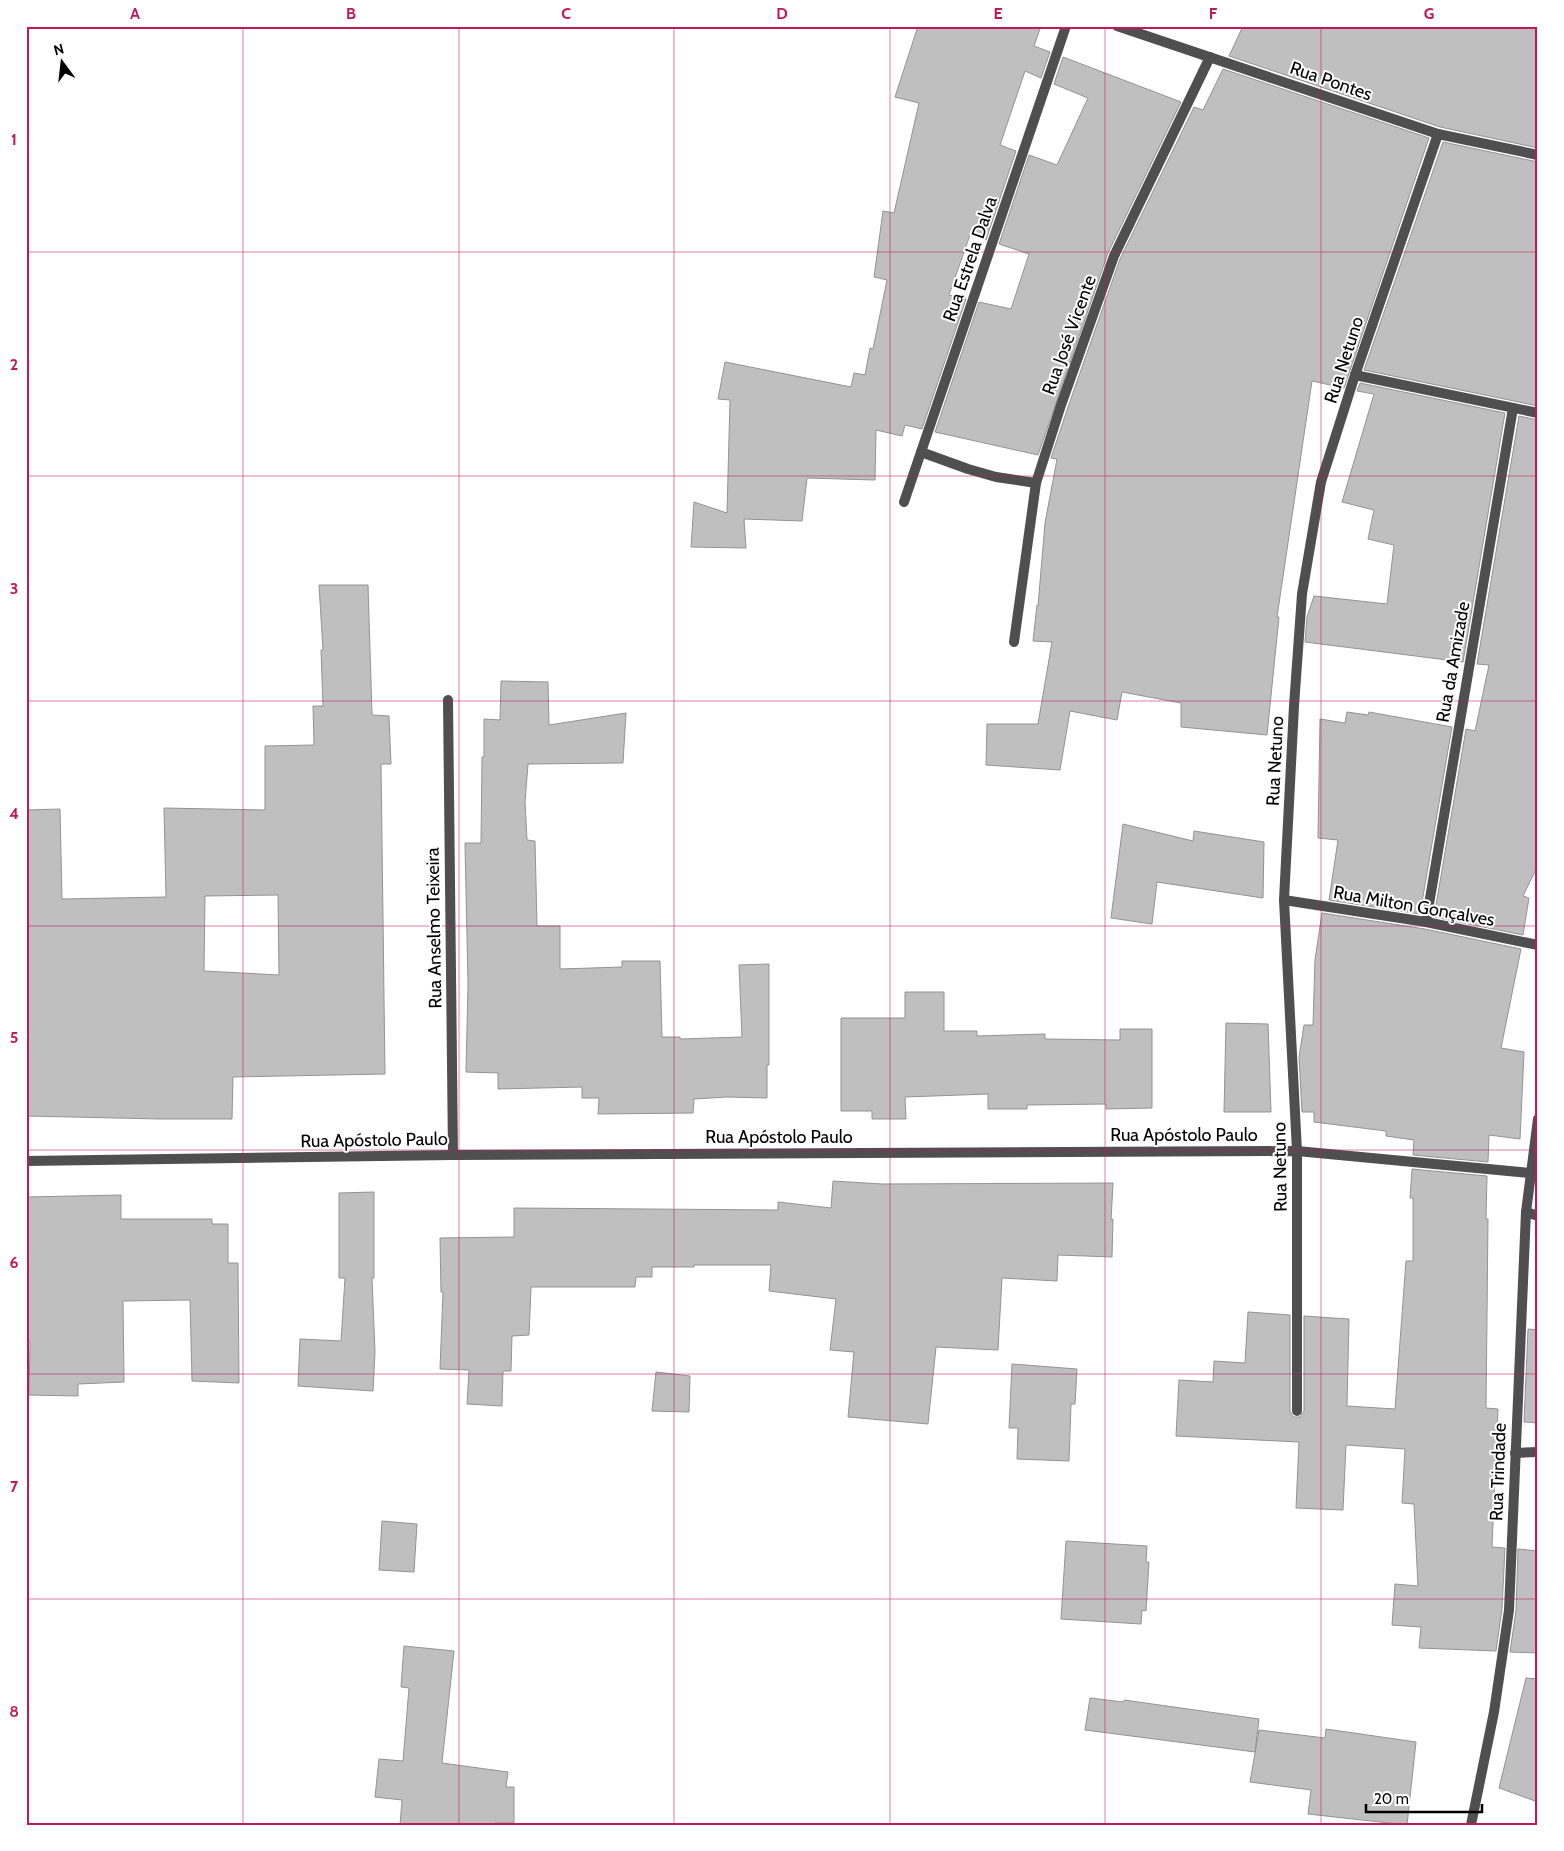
<svg xmlns="http://www.w3.org/2000/svg" width="1564" height="1851" font-family="Cabin,sans-serif">
<style>
.building{fill:#bfbfbf;stroke:#939393;fill-rule:evenodd}
.lines{fill:none;stroke-linecap:round;stroke-linejoin:round}
.street{stroke:#4f4f4f;stroke-width:10}
.grid{fill:none;stroke:#c2185b;stroke-width:1;stroke-opacity:0.55}
.labels{text-anchor:middle;dominant-baseline:central;stroke-width:4;stroke-linejoin:round;paint-order:stroke}
.street-label{font-size:18px;fill:#000;stroke:#fff}
.neatline{fill:none;stroke:#c2185b;stroke-width:2}
.grid-label{font-size:16px;text-anchor:middle;font-weight:bold;fill:#c2185b}
</style>
<rect width="100%" height="100%" fill="#fff"/>
<!-- building -->
<g class="building">
<path d="M918 26H1041L1034 46 1050 52 1041 78 1025 71 1000 145 1016 151 986 240 970 235 949 295 966 299 922 429 905 425 902 436 876 430 875 480 807 478 802 521 744 519 746 548 691 547 694 502 727 513 730 400 718 399 725 362 851 387 854 373 865 375 870 348 873 349 887 280 874 277 883 211 894 213 919 103 895 97Z"/>
<path d="M1243 26H1538V148L1440 127 1229 56Z"/>
<path d="M1063 57 1181 102 1108 253 1038 455 935 432 979 302 1011 309 1029 254 999 244 1029 155 1057 165 1088 98 1054 84Z"/>
<path d="M1223 69 1429 138 1344 388 1312 381 1277 617H1279L1267 735 1181 727V703L1122 692 1117 720 1070 711 1060 770 986 765 987 724H1038L1052 642 1033 641 1037 605 1038 606 1045 523 1057 459 1051 458 1068 407 1120 259 1194 107 1203 110Z"/>
<path d="M1443 142 1538 162V406L1364 370Z"/>
<path d="M1360 383 1505 413 1463 662 1305 642 1307 617 1314 596 1387 604 1394 545 1368 539 1374 510 1342 502 1374 394 1357 391Z"/>
<path d="M1519 416 1538 420V865L1523 896 1529 898 1523 935 1434 917 1466 729 1475 731 1489 665 1477 664Z"/>
<path d="M319 585H368L372 715 389 716 391 764H381L385 1074 233 1077 232 1119H161L26 1116V810L60 809 62 899 166 897 164 808 265 810V746L314 745 313 706H323L321 650H323ZM278 895 279 975 204 971 205 896Z"/>
<path d="M501 681 548 682 549 725 626 713 623 763 528 764 525 802 527 840 535 841 537 926H560V969L622 967V961H660L662 1037H680V1039L742 1037 739 965 769 964V1065H767V1098L727 1097 694 1099 693 1113 598 1114 599 1098H582V1087L498 1089V1073L466 1072 468 984 465 843H481L482 757H484V719L500 720Z"/>
<path d="M1347 712 1368 715 1369 712 1452 727 1420 914 1329 900 1338 840 1318 838 1320 719 1345 723Z"/>
<path d="M1123 824 1193 841 1194 831 1264 842 1263 898 1157 882 1152 924 1111 918Z"/>
<path d="M1322 913 1425 929 1521 949 1501 1048 1524 1052 1520 1139 1489 1135 1488 1162 1413 1155 1414 1140 1386 1136V1131L1314 1122V1112H1302L1299 1057 1304 1025H1313L1315 960Z"/>
<path d="M905 992H944V1031H977V1036L1045 1034V1039L1120 1040V1029H1152V1108L1106 1109V1104L1027 1105V1109H988V1094L905 1097 906 1119H872V1111H841V1018H905Z"/>
<path d="M1226 1023 1268 1024 1271 1112H1224Z"/>
<path d="M1412 1169 1487 1176 1486 1219H1488L1486 1408 1498 1409 1492 1547 1505 1548 1502 1609 1496 1651 1419 1648 1421 1627 1392 1625 1395 1584 1418 1586 1414 1504 1402 1503 1405 1449 1346 1445 1343 1510 1296 1508 1299 1442 1176 1436 1179 1380 1213 1382 1214 1361 1245 1363 1248 1312 1290 1315V1411L1293 1417H1300L1304 1411V1316L1349 1319 1347 1406 1395 1409 1406 1261H1413V1198H1410Z"/>
<path d="M833 1181 882 1184 1113 1183 1111 1220 1113 1219 1112 1257 1058 1255 1057 1281 1002 1278 998 1350 936 1347 928 1424 848 1417 854 1352 830 1350 836 1299 769 1291 771 1265H694V1267H652V1277H636L635 1287H531L529 1335 512 1336 511 1371H503L502 1406 467 1404 469 1370 440 1369 443 1292H441L440 1238 514 1237V1208L778 1210V1202L831 1208Z"/>
<path d="M374 1192V1278H372L375 1352 373 1391 298 1386 300 1339 341 1341 345 1278H339V1193Z"/>
<path d="M121 1195V1219H212V1224H228V1263H238L239 1383 192 1381 190 1300 123 1301 124 1382 78 1384V1396L29 1395 30 1341H26V1197Z"/>
<path d="M1528 1329 1538 1330V1423L1524 1422Z"/>
<path d="M1012 1364 1077 1369 1075 1404H1071L1069 1461 1017 1459 1018 1428H1009Z"/>
<path d="M656 1372 690 1376 689 1412 652 1411Z"/>
<path d="M382 1521 417 1524 414 1572 379 1570Z"/>
<path d="M1066 1541 1147 1546 1146 1562H1149L1146 1611 1142 1610 1141 1624 1061 1619Z"/>
<path d="M1518 1549 1538 1551V1653L1510 1652 1516 1610Z"/>
<path d="M404 1646 454 1651 442 1763 508 1772 506 1787H514V1823H495V1825H400L402 1800 375 1797 379 1759 403 1761 409 1688 401 1687Z"/>
<path d="M1526 1678 1538 1679V1802L1499 1788Z"/>
<path d="M1090 1698 1123 1702 1124 1700 1259 1719 1255 1752 1085 1730Z"/>
<path d="M1326 1729 1416 1742 1407 1825 1308 1814 1311 1790 1250 1782 1259 1730 1325 1738Z"/>
</g>
<g class="lines">
<!-- street -->
<g class="street">
<path d="M1117 26 1438 134 1538 155"/>
<path d="M1355 375 1538 413"/>
<path d="M921 452 968 469 996 477 1036 483"/>
<path d="M904 502 1066 26"/>
<path d="M1014 642 1036 483 1061 405 1114 256 1210 57"/>
<path d="M448 700 453 1155"/>
<path d="M1284 900 1426 922 1538 945"/>
<path d="M1426 922 1513 408"/>
<path d="M26 1161 453 1155 1297 1151 1530 1173"/>
<path d="M1526 1212 1538 1216"/>
<path d="M1297 1411V1151L1284 900 1294 706 1302 594 1321 482 1355 375 1438 134"/>
<path d="M1515 1453 1538 1452"/>
<path d="M1471 1825 1494 1712 1509 1610 1526 1212 1538 1119"/>
</g>
</g>
<!-- grid -->
<path class="grid" d="M243 26V1825M459 26V1825M674 26V1825M890 26V1825M1105 26V1825M1321 26V1825M26 252H1538M26 476H1538M26 701H1538M26 926H1538M26 1150H1538M26 1374H1538M26 1599H1538"/>
<g class="labels">
<!-- street labels -->
<g class="street-label">
<text transform="translate(1331 81) rotate(19)">Rua Pontes</text>
<text transform="translate(970 259) rotate(-71)">Rua Estrela Dalva</text>
<text transform="translate(1069 335) rotate(-70)">Rua José Vicente</text>
<text transform="translate(1344 360) rotate(-72)">Rua Netuno</text>
<text transform="translate(1453 662) rotate(-80)">Rua da Amizade</text>
<text transform="translate(1275 761) rotate(-87)">Rua Netuno</text>
<text transform="translate(1414 906) rotate(10)">Rua Milton Gonçalves</text>
<text transform="translate(434 928) rotate(-91)">Rua Anselmo Teixeira</text>
<text x="1184" y="1135">Rua Apóstolo Paulo</text>
<text x="779" y="1137">Rua Apóstolo Paulo</text>
<text transform="translate(374 1140) rotate(-1)">Rua Apóstolo Paulo</text>
<text transform="translate(1280 1167) rotate(-91)">Rua Netuno</text>
<text transform="translate(1498 1472) rotate(-88)">Rua Trindade</text>
</g>
</g>
<!-- border -->
<rect width="1564" height="1851" fill="none" stroke="#ffffff" stroke-width="55"/>
<!-- north arrow -->
<g transform="translate(62 62) rotate(345)" stroke="#ffffff" stroke-width="4" paint-order="stroke">
<path d="M0-4L9 19L0 12L-9 19Z" fill="#000000"/>
<text y="-8" font-size="14" font-weight="bold" text-anchor="middle" fill="#000000">N</text>
</g>
<!-- scale -->
<path d="M1366 1804v8h116v-8" fill="none" stroke="#000000" stroke-width="2.5"/>
<text x="1374" y="1804" font-size="15" fill="#000000" stroke="#ffffff" stroke-width="4" paint-order="stroke">20 m</text>
<rect x="28" y="28" width="1508" height="1796" class="neatline"/>
<g class="grid-label">
<text x="135" y="19">A</text>
<text x="351" y="19">B</text>
<text x="566" y="19">C</text>
<text x="782" y="19">D</text>
<text x="998" y="19">E</text>
<text x="1213" y="19">F</text>
<text x="1429" y="19">G</text>
<text x="14" y="145">1</text>
<text x="14" y="370">2</text>
<text x="14" y="594">3</text>
<text x="14" y="819">4</text>
<text x="14" y="1043">5</text>
<text x="14" y="1268">6</text>
<text x="14" y="1492">7</text>
<text x="14" y="1717">8</text>
</g>
</svg>
